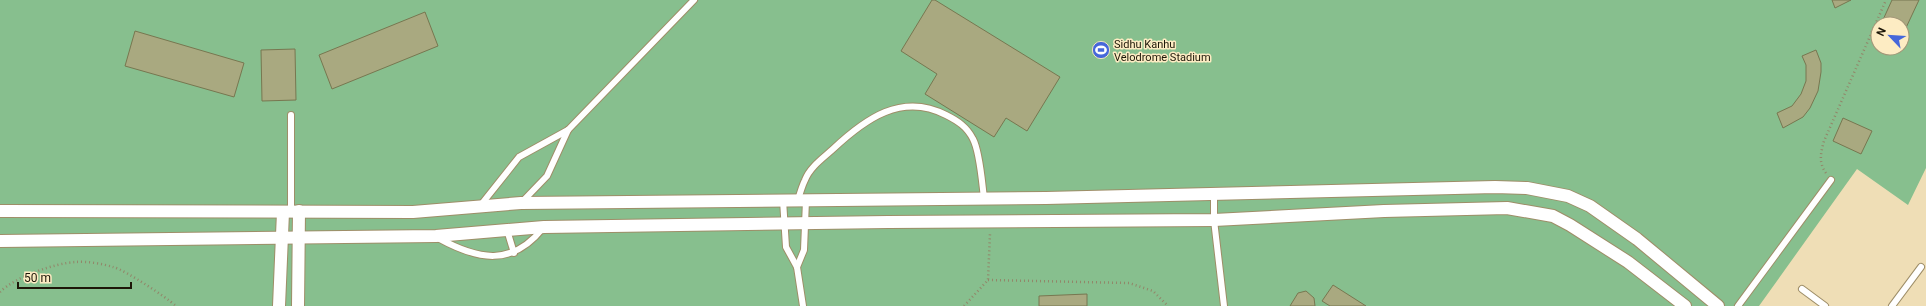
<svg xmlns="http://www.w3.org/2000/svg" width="1926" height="306" font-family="Roboto,sans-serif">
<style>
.green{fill:#87bf8e;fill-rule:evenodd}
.building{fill:#a9a980;stroke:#777750}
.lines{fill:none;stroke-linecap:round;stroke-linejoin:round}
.lane-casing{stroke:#9e8e68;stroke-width:8}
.street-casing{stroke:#9e8e68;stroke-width:14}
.path{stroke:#928669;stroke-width:2.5;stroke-dasharray:1 3;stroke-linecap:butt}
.lane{stroke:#fff;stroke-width:6}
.street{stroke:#fff;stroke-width:12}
.labels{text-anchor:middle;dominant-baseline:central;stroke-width:3;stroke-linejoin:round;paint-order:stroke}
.poi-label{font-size:11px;fill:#1d1708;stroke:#fdecc3;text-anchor:start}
</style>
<rect width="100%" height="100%" fill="#efdeb6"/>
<!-- green -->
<path class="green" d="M0 0H1926V168L1908 205 1857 169 1759 306H0ZM1878 24H1902V48H1878Z"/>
<!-- building -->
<g class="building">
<path d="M932 0H935L1060 77 1027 131 1006 118 994 137 925 94 937 74 901 51Z"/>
<path d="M1832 0H1851L1835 8Z"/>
<path d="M1892 0H1919L1904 32 1902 31V24H1885L1882 22Z"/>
<path d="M425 12 438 46 332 89 319 55Z"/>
<path d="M135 31 244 63 234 97 125 66Z"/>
<path d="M295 49 296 100 262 101 261 50Z"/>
<path d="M1816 50 1821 63V72L1818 91 1810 108 1803 117 1783 128 1777 113 1792 106 1801 94 1806 81V65L1802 56Z"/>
<path d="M1843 118 1872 131 1861 154 1833 141Z"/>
<path d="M1333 285 1366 306H1330L1322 301Z"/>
<path d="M1306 291 1314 298 1315 306H1290L1298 293Z"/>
<path d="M1087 294V306H1039V296Z"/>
</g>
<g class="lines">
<defs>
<g id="lane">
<path d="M1214 194V220L1224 306"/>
<path d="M783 200 786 247 797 267 803 306"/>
<path d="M798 200C800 193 802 186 805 180 810 167 823 158 833 149 865 119 902 92 946 115 958 121 967 127 973 139 980 152 982 183 984 198"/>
<path d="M522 202 547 176 568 130"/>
<path d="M480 206 519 157 568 130 694 0"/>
<path d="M291 211V115"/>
<path d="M507 230 514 253"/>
<path d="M438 238C478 260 512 267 543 228"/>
<path d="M797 267 804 250 806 200"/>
<path d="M1802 289 1825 306"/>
<path d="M1738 306 1831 180"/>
<path d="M1892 306 1921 267"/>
</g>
<g id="street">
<path d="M0 211 413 212 521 203 1046 198 1495 187 1527 188 1568 196 1590 206 1637 239 1718 306"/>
<path d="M0 241 436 236 544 227 888 222 1214 220 1384 211 1507 208 1553 216 1570 225 1628 262 1685 306"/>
<path d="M279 306 283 212"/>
<path d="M298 306 299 211"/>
</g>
</defs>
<!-- lane casing -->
<use href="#lane" class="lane-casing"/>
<!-- street casing -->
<use href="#street" class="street-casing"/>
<!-- path -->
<g class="path">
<path d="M1826 173C1818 162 1821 152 1824 141L1886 0"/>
<path d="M988 280 1129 283 1153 291 1168 306"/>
<path d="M0 292C15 277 55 263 76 262 87 261 103 264 113 267 125 270 166 297 176 306"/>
<path d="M964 306 988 280 990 234"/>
</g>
<!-- lane -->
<use href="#lane" class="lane"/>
<!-- street -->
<use href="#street" class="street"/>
</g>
<!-- icons -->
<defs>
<symbol id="stadium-disc" viewBox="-11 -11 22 22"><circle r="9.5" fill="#4667da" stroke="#fdecc3"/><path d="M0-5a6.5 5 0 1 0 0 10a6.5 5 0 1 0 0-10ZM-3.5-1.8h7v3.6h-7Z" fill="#fff"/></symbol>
</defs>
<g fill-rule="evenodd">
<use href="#stadium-disc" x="1091" y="40" width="20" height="20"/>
</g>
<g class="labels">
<!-- poi labels -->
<g class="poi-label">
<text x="1114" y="44">Sidhu Kanhu<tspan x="1114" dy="13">Velodrome Stadium</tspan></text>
</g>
</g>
<!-- north arrow -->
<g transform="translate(1890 36) rotate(295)"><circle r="19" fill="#fdecc3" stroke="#a39778"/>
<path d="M0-3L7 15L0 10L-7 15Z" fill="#4667da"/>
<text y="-6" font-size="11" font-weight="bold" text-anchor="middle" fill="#1d1708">N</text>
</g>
<!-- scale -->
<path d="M18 282v6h113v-6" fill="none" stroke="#1d1708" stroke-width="2"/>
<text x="24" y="282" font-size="12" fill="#1d1708" stroke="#fdecc3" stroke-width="3" paint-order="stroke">50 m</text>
</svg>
